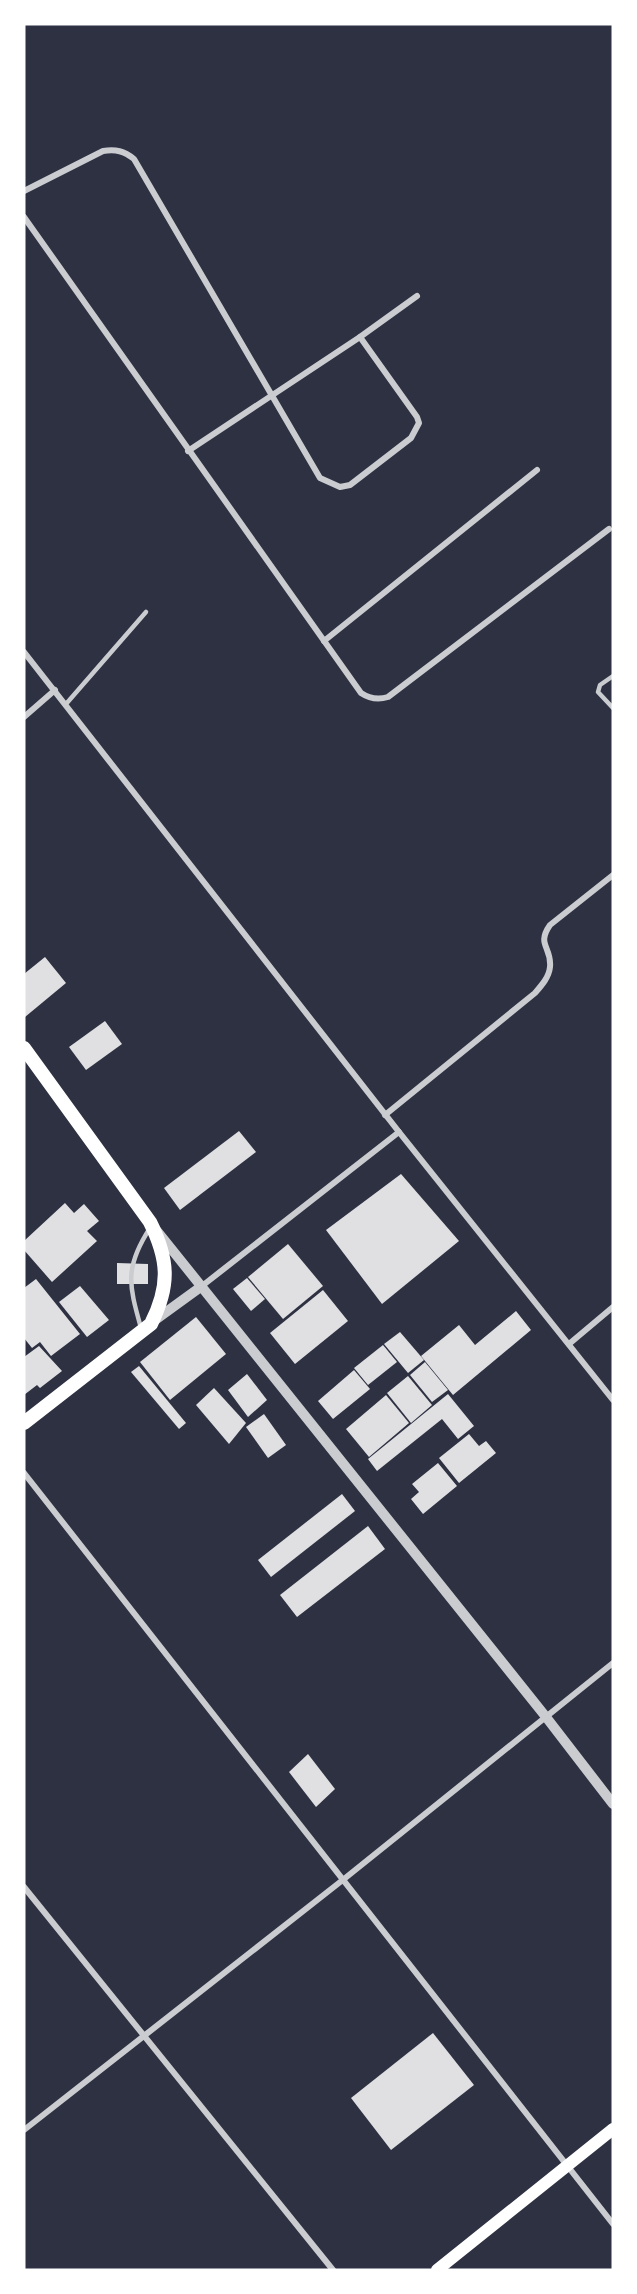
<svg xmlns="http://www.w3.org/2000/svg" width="637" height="2294" font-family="'Libre Baskerville',serif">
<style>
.building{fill:#e0e0e3}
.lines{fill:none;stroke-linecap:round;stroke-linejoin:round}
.service{stroke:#caccd0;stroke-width:4.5}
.minor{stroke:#caccd0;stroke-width:6}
.tertiary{stroke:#caccd0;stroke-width:10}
.secondary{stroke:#fff;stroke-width:12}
.primary{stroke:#fff;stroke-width:14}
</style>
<rect width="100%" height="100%" fill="#2d3142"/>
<!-- building -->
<g class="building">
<path d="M45 957 66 983 25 1017 24 974Z"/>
<path d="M105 1021 122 1044 86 1070 69 1047Z"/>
<path d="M239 1131 256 1152 180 1210 164 1188Z"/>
<path d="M401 1174 459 1241 382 1304 326 1230Z"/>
<path d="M65 1203 74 1213 84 1204 99 1221 87 1231 97 1241 52 1282 24 1250V1241Z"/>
<path d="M288 1244 323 1286 283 1319 248 1277Z"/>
<path d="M117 1263 148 1264V1284H117Z"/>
<path d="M247 1278 265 1299 251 1311 233 1289Z"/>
<path d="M36 1279 80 1334 51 1356 40 1342 32 1348 24 1338V1288Z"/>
<path d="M80 1286 109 1320 87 1337 59 1302Z"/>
<path d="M323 1290 348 1321 295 1364 270 1333Z"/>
<path d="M516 1311 531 1330 453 1395 421 1356 459 1325 475 1345Z"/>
<path d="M196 1317 226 1354 170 1400 140 1362Z"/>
<path d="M400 1332 424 1360 408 1373 384 1344Z"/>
<path d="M383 1345 397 1362 368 1385 354 1368Z"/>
<path d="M39 1346 62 1371 40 1388 37 1385 24 1395V1357Z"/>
<path d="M425 1362 448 1390 432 1402 410 1375Z"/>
<path d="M139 1366 186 1423 179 1429 131 1372Z"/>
<path d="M354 1370 370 1389 333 1419 318 1401Z"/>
<path d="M247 1374 267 1400 248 1417 228 1390Z"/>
<path d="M408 1376 432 1405 411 1423 387 1393Z"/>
<path d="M214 1388 246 1423 229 1444 196 1405Z"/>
<path d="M448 1394 474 1426 458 1439 442 1419 377 1471 368 1459Z"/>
<path d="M386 1395 409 1423 369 1457 346 1429Z"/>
<path d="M264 1414 286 1445 268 1458 246 1427Z"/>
<path d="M469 1434 479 1446 486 1441 496 1453 459 1483 439 1458Z"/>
<path d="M438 1463 457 1486 423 1514 411 1499 419 1492 412 1484Z"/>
<path d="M342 1494 355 1511 271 1577 258 1560Z"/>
<path d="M368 1526 385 1549 297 1617 280 1595Z"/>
<path d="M308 1754 335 1789 316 1807 289 1772Z"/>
<path d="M433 2033 474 2085 391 2150 351 2098Z"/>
</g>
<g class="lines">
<!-- service -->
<g class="service">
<path d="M613 676 600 685 598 692 613 708"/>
<path d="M66 704 146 612"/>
<path d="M141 1328C129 1285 124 1268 150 1228"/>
</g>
<!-- minor -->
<g class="minor">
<path d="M24 191 103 151C116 149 124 151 134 159L320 478 340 487 350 485 411 438 419 423 417 417 360 337"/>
<path d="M24 217 361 693C370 699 378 700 388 697L609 529"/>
<path d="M188 451 360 337 417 296"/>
<path d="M324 641 537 470"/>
<path d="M24 652 399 1132 613 1400"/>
<path d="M24 717 55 690"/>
<path d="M385 1115 535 993C542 985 549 977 550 967 552 947 536 945 550 925L613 875"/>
<path d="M202 1286 399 1132"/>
<path d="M569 1344 613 1307"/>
<path d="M24 1473 613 2224"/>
<path d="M24 1887 333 2270"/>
<path d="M24 2130 344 1879 613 1663"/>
</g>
<!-- tertiary -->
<g class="tertiary">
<path d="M157 1231 546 1717 613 1804"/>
<path d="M151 1323 202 1286"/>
</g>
<!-- secondary -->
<path class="secondary" d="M437 2270 613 2129"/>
<!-- primary -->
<path class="primary" d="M24 1048 150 1222C169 1260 170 1286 151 1324L24 1423"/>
</g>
<!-- border -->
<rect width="637" height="2294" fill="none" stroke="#ffffff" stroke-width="51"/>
</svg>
